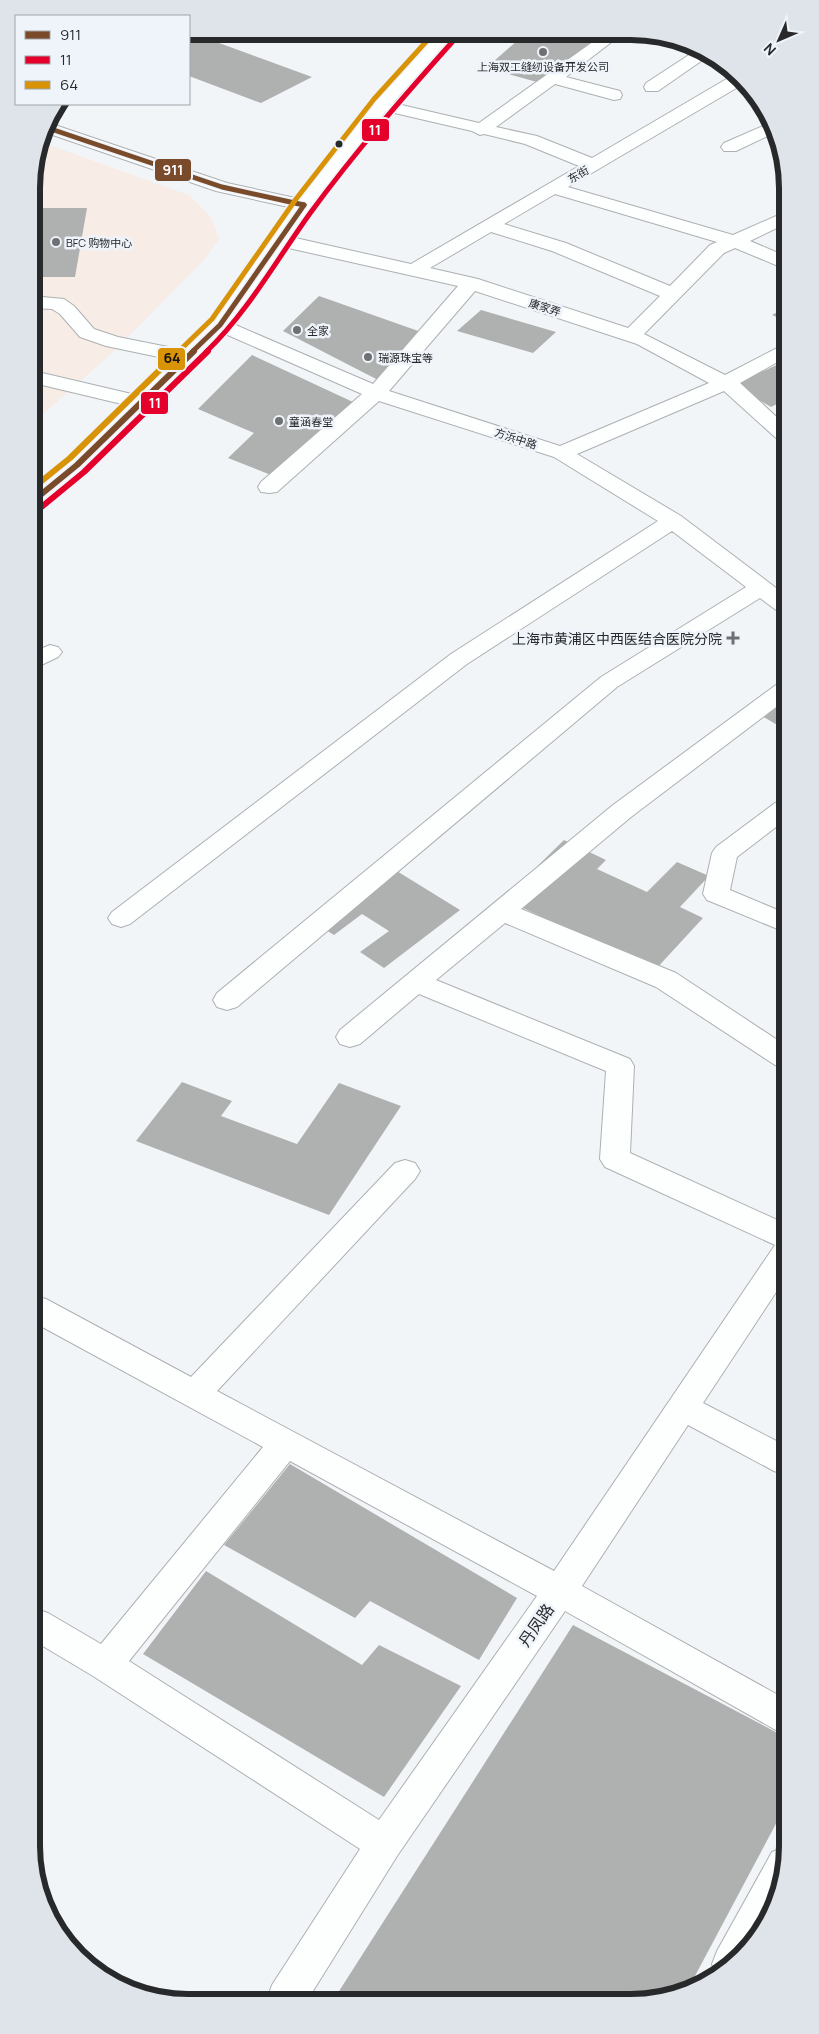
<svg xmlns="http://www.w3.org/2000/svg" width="819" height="2034" font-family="Manrope,'Noto Sans SC',sans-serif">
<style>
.commercial{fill:#f7ece6}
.building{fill:#afb0b0}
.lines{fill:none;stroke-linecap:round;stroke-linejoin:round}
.minor-casing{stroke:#adb0b2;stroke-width:2}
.minor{fill:#fdfefe;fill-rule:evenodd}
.bus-1-far1-casing{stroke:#eff4fb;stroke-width:8}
.bus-1-casing{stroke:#eff4fb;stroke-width:9}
.bus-2-far1-casing{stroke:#eff4fb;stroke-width:8}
.bus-2-casing{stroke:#eff4fb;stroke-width:9}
.bus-3-far1-casing{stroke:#eff4fb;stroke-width:8}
.bus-3-casing{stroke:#eff4fb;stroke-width:9}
.bus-1-far1{stroke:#7a4b2a;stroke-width:5}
.bus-1{stroke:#7a4b2a;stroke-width:6}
.bus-2-far1{stroke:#e4002b;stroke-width:5}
.bus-2{stroke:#e4002b;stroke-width:6}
.bus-3-far1{stroke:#d89306;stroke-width:5}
.bus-3{stroke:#d89306;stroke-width:6}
.poi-dot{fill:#6e7073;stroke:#eff4fb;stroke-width:2}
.bus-dot{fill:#27292b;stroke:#eff4fb;stroke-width:2}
.labels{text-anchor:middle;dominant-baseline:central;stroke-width:5;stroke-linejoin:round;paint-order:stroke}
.far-poi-label{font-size:11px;fill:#27292b;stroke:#eff4fb;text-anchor:start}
.far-street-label{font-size:11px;fill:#27292b;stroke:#eff4fb}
.poi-label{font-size:14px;fill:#27292b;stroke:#eff4fb;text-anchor:end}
.near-street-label{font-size:16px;fill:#27292b;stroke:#eff4fb}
.rim{fill:none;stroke:#27292b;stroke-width:6}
.line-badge{stroke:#eff4fb;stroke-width:2}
.badge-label{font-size:14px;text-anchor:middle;font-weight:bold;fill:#fff}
.pale-badge-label{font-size:14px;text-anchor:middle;font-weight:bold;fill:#111}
</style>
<rect width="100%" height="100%" fill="#f2f5f8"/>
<!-- commercial -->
<path class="commercial" d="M41 142 189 195 211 217 219 239 203 261 113 352 32 424V177Z"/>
<!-- building -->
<g class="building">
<path d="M189 32 312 77 261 103 189 76Z"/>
<path d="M526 33 598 34 604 36 537 82 486 68Z"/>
<path d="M32 208H87L75 277H32Z"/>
<path d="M319 296 424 333 380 381 283 331Z"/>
<path d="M783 309V320L772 315Z"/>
<path d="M481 310 556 332 533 353 457 331Z"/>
<path d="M252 355 353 402 271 475 228 458 254 433 198 409Z"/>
<path d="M783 362V401L771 407 733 385Z"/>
<path d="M784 690V729L755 712Z"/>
<path d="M564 840 606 860 597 869 647 892 677 862 709 876 680 907 703 918 655 970 504 899Z"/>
<path d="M387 865 460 910 384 968 360 952 389 931 362 914 334 935 310 920Z"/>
<path d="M182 1082 232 1101 221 1116 297 1144 339 1083 401 1106 329 1215 136 1141Z"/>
<path d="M290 1464 517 1598 479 1660 370 1601 355 1618 224 1545Z"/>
<path d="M206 1571 362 1665 379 1645 461 1686 384 1797 143 1654Z"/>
<path d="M573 1625 787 1738V1803L687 1991 671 1997 334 1999Z"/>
</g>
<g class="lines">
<defs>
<g id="minor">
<path d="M438 33H455L393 103 479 123 604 34H622L566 77 620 91 622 95 620 99 614 100 555 84 496 127 537 136 592 158 735 74H738L745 83 568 187 733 235 783 213V225L750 241 783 255V268L735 248 724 253 644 334 725 375 783 345V359L740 383 783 423V440L776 438 724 391 577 454 681 516 784 594V612L776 610 760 598 617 687 237 1007 227 1010 217 1007 213 1000 217 993 601 677 746 587 672 531 467 664 130 924 121 927 112 924 108 918 112 912 451 654 658 521 554 457 379 401 277 492 269 493 261 492 258 487 261 482 362 394 223 333 84 469 41 506 33 507V491L70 461 126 405 38 384 32 385V373L38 372 136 395 173 360 106 346 80 337 60 314 52 309 32 308V296L64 299 74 306 94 329 118 337 183 350 213 321 293 208 216 191 44 132 46 122 227 183 300 199 376 101ZM386 111 472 131 480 135 484 134 525 144 579 166 411 264 291 237ZM555 194 717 242 710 245 670 286 566 243 504 224ZM491 232 552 251 660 296 628 328 478 279 430 268ZM284 247 458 286 373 384 231 323ZM475 291 637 344 709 383 560 446 389 391Z"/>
<path d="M695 51 707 57 658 91H646L644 87 646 83Z"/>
<path d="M772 122 776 132 736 151H724L721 147 724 143Z"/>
<path d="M50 645 58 647 62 652 58 657 33 669V652Z"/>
<path d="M784 683V701L631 817 521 909 676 973 785 1045V1068L775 1065 656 987 505 923 436 980 630 1059 634 1066 630 1153 786 1224V1277L703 1403 786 1446V1475L774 1471 688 1425 582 1586 787 1700V1734L774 1729 565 1611 397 1856 308 1999H267L272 1985 360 1849 93 1676 36 1642V1609L48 1613 101 1644 263 1447 35 1323V1296L46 1299 191 1377 395 1163 405 1160 415 1163 420 1171 415 1179 217 1391 554 1571 775 1245 605 1167 600 1159 606 1071 419 994 360 1044 350 1047 340 1044 336 1037 340 1030 613 805 776 685ZM290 1461 537 1596 379 1820 129 1661Z"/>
<path d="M784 801V821L737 857 730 890 785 913V932L707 900 703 894 712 853 716 847 775 803Z"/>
<path d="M785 1847 787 1848V1856L776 1906 749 1949 717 1976 712 1964 717 1951 772 1852Z"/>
</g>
</defs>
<!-- minor casing -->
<use href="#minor" class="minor-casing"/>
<!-- minor -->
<use href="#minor" class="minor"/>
<defs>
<g id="bus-1-far1">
<path d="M45 127 222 187 304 205"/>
<path d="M192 352 220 325 304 205"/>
</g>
<path id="bus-1" d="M33 501 77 465 194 351"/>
<path id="bus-2-far1" d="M206 352C248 312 277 259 311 212 355 152 404 96 454 40"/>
<path id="bus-2" d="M39 509 84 472 208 351"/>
<path id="bus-3-far1" d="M178 352 212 319 296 199 374 99 434 33"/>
<path id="bus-3" d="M33 488 70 458 179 351"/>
</defs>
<!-- bus-1-far1 casing -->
<use href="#bus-1-far1" class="bus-1-far1-casing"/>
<!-- bus-1 casing -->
<use href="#bus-1" class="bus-1-casing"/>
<!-- bus-2-far1 casing -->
<use href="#bus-2-far1" class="bus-2-far1-casing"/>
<!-- bus-2 casing -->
<use href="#bus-2" class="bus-2-casing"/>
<!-- bus-3-far1 casing -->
<use href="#bus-3-far1" class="bus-3-far1-casing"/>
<!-- bus-3 casing -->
<use href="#bus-3" class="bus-3-casing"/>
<!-- bus-1-far1 -->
<use href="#bus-1-far1" class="bus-1-far1"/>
<!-- bus-1 -->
<use href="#bus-1" class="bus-1"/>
<!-- bus-2-far1 -->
<use href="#bus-2-far1" class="bus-2-far1"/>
<!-- bus-2 -->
<use href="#bus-2" class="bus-2"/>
<!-- bus-3-far1 -->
<use href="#bus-3-far1" class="bus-3-far1"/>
<!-- bus-3 -->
<use href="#bus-3" class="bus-3"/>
</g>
<!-- markers -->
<g class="poi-dot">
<circle cx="543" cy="52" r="5"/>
<circle cx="56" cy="242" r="5"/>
<circle cx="297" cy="330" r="5"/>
<circle cx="368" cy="357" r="5"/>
<circle cx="279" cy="421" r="5"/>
<path d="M730.5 630.5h5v5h5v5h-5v5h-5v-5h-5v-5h5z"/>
</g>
<circle class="bus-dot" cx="339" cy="144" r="4.5"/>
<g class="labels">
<!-- far-poi labels -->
<g class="far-poi-label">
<text x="543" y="66" text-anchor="middle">上海双工缝纫设备开发公司</text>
<text x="66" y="242">BFC 购物中心</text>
<text x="307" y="330">全家</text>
<text x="378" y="357">瑞源珠宝等</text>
<text x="289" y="421">童涵春堂</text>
</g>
<!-- far-street labels -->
<g class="far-street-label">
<text transform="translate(578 174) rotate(-30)">东街</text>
<text transform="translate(545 307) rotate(18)">康家弄</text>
<text transform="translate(516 438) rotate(18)">方浜中路</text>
</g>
<!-- poi labels -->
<g class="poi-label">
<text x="722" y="638">上海市黄浦区中西医结合医院分院</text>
</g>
<!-- near-street labels -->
<g class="near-street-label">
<text transform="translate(536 1625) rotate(-55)">丹凤路</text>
</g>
</g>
<!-- crop -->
<path d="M0 0H819V2034H0ZM188 40H631A148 148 0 0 1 779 188V1846A148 148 0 0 1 631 1994H188A148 148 0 0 1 40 1846V188A148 148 0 0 1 188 40Z" fill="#dfe4ea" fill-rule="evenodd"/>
<path class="rim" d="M188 40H631A148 148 0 0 1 779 188V1846A148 148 0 0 1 631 1994H188A148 148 0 0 1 40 1846V188A148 148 0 0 1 188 40Z"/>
<g class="line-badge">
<rect x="361" y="118" width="29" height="24" rx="5" fill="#e4002b"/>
<rect x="154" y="158" width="38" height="24" rx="5" fill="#7a4b2a"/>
<rect x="157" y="347" width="29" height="24" rx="5" fill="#d89306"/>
<rect x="140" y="391" width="29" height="24" rx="5" fill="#e4002b"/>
</g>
<g class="badge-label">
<text x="375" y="135">11</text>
<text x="173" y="175">911</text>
<text x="155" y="408">11</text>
</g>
<g class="pale-badge-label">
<text x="172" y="363">64</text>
</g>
<!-- legend -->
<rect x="15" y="15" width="175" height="90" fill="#eff4fb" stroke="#9fa3a8"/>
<rect x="25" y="31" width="25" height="8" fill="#7a4b2a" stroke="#9fa3a8"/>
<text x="60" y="40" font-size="15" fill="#27292b">911</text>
<rect x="25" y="56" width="25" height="8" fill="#e4002b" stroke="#9fa3a8"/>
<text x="60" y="65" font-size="15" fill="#27292b">11</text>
<rect x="25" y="81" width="25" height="8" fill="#d89306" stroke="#9fa3a8"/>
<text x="60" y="90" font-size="15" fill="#27292b">64</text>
<!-- north arrow -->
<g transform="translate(779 40) rotate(225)" stroke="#eff4fb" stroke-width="4" paint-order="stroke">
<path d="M0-4L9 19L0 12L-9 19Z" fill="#27292b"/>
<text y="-8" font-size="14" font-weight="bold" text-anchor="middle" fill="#27292b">N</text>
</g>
</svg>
